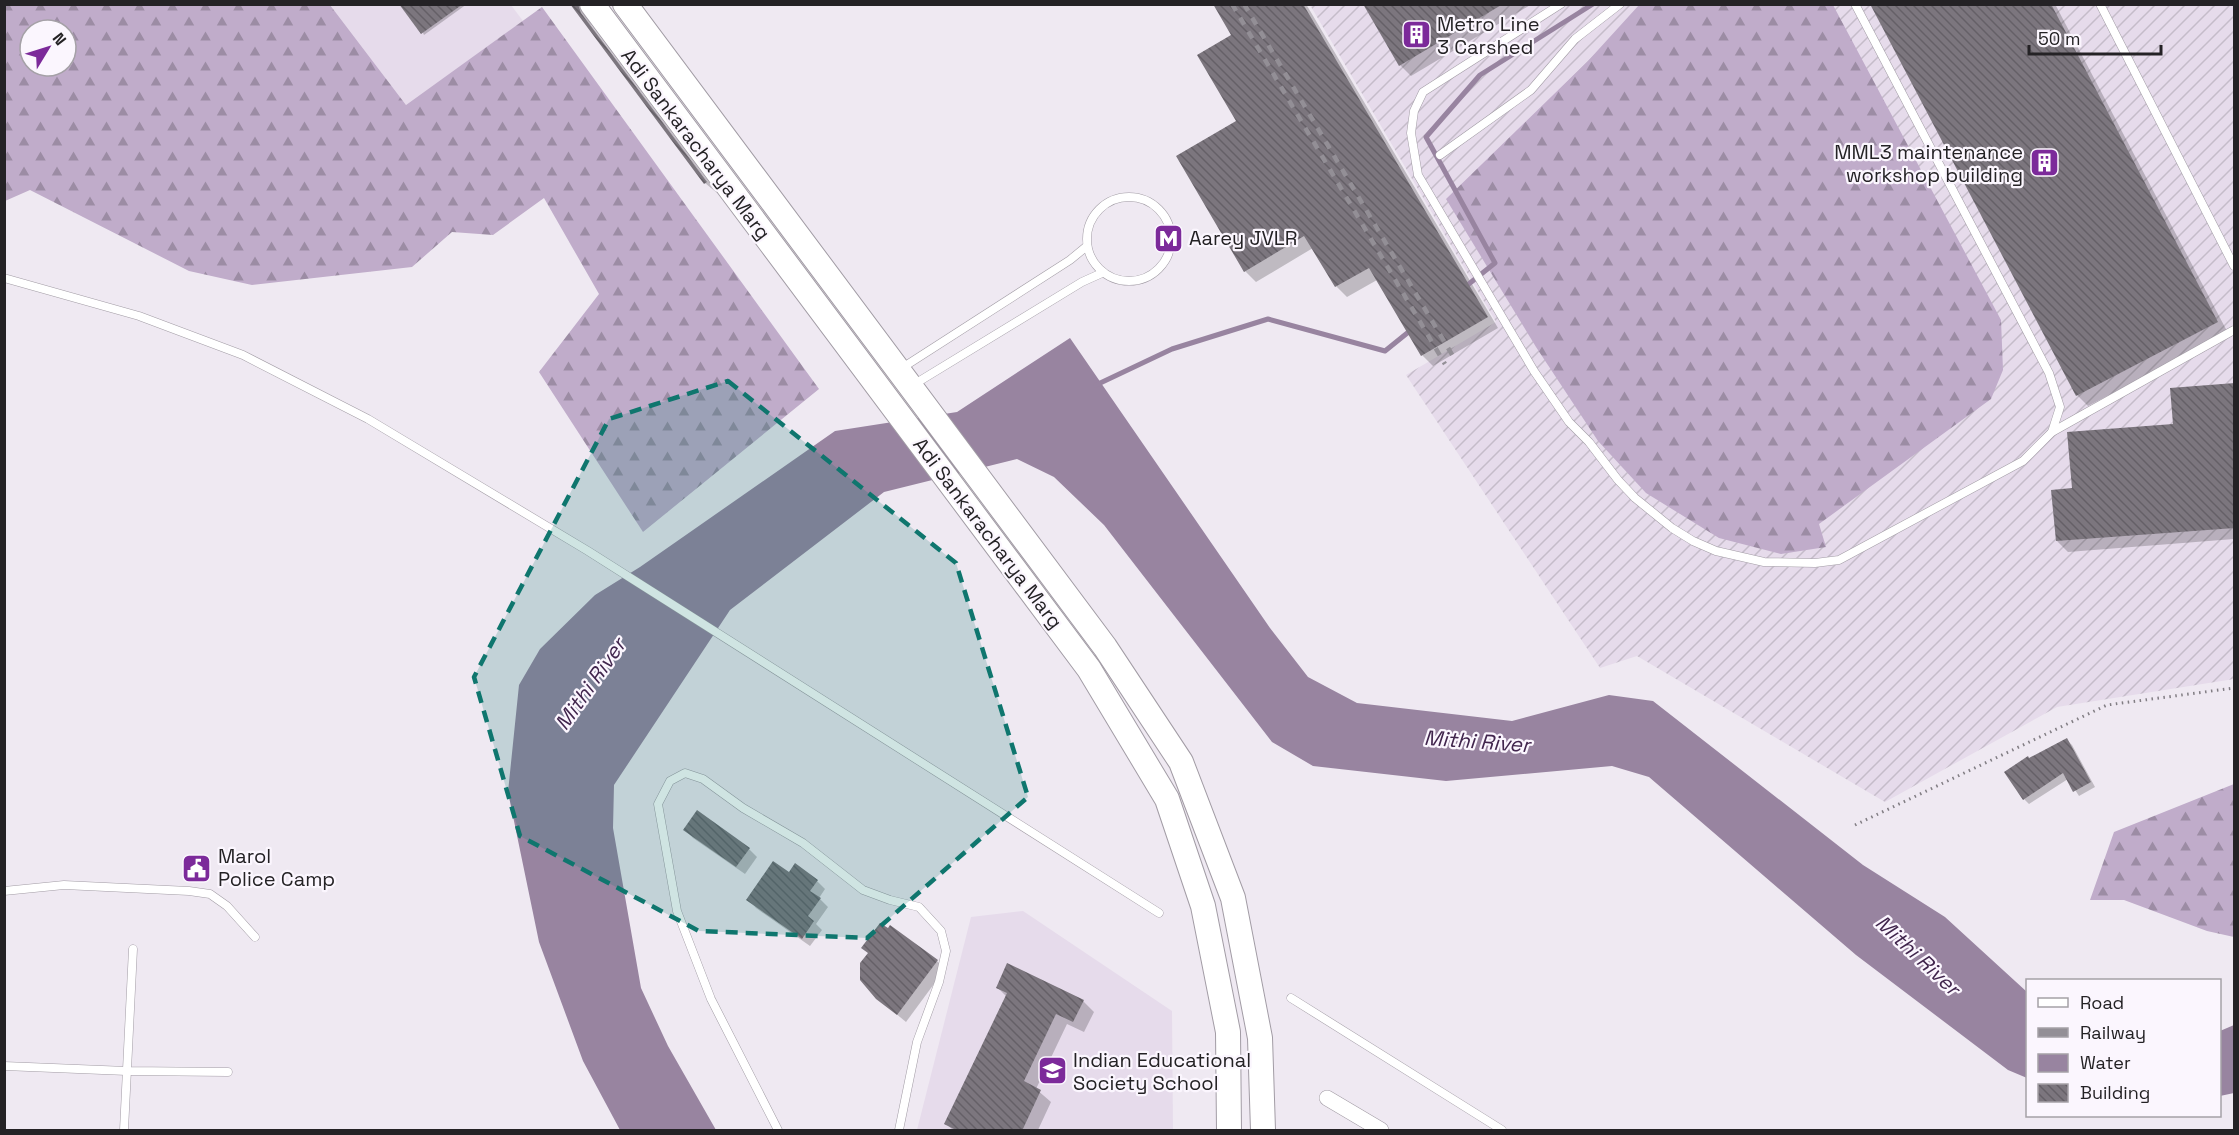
<svg xmlns="http://www.w3.org/2000/svg" width="2239" height="1135" font-family="'Space Grotesk',sans-serif">
<style>
.built{fill:#e6dbeb}
.industrial{fill:url(#industrial-furrows)}
.forest{fill:url(#forest-firs);fill-rule:evenodd}
.water{fill:#9884a0}
.shadow{fill:#0003}
.lines{fill:none;stroke-linecap:round;stroke-linejoin:round}
.stream{stroke:#9884a0;stroke-width:5}
.building{fill:url(#building-back-hatch)}
.service-casing{stroke:#a29ca5;stroke-width:9}
.minor-casing{stroke:#a29ca5;stroke-width:16}
.primary-casing{stroke:#a29ca5;stroke-width:26}
.path{stroke:#817d83;stroke-width:3;stroke-dasharray:1.5 4.5;stroke-linecap:butt}
.service{stroke:#fff;stroke-width:8}
.minor{stroke:#fff;stroke-width:15}
.primary{stroke:#fff;stroke-width:24}
.rail{stroke:#938f96;stroke-width:4.5;stroke-dasharray:8 8;stroke-linecap:butt}
.marked{fill:#0f766e;fill-opacity:0.2;stroke:#0f766e;stroke-width:4.5;stroke-dasharray:12 8;stroke-linejoin:round}
.labels{text-anchor:middle;dominant-baseline:central;stroke-width:4.5;stroke-linejoin:round;paint-order:stroke}
.poi-label{font-size:20px;fill:#242225;stroke:#fbf6fe;text-anchor:start}
.street-label{font-size:20px;fill:#242225;stroke:#fbf6fe}
.water-label{font-size:21px;font-style:italic;fill:#41254d;stroke:#fbf6fe}
</style>
<defs>
<pattern id="industrial-furrows" width="10" height="10" patternUnits="userSpaceOnUse" patternTransform="scale(1.5)"><rect width="10" height="10" fill="#e6dbeb"/><path d="M-1 1l2-2M0 10L10 0M9 11l2-2" fill="none" stroke="#c5bcc9"/></pattern>
<pattern id="forest-firs" width="22" height="20" patternUnits="userSpaceOnUse" patternTransform="scale(1.5)"><rect width="22" height="20" fill="#c0acca"/><path d="M5 1l3.5 6h-7zM16 11l3.5 6h-7z" fill="#9c8ca4"/></pattern>
<pattern id="building-back-hatch" width="6" height="6" patternUnits="userSpaceOnUse" patternTransform="scale(1.5)"><rect width="6" height="6" fill="#7c767e"/><path d="M-1 5l2 2M0 0l6 6M5-1l2 2" fill="none" stroke="#656067"/></pattern>
</defs>
<rect width="100%" height="100%" fill="#efe9f2"/>
<!-- built -->
<g class="built">
<path d="M330 5H511L523 21 406 105Z"/>
<path d="M1023 911 1172 1011 1173 1130H917L971 917Z"/>
</g>
<!-- industrial -->
<path class="industrial" d="M1310 5H2234V679L2057 707 1885 802 1637 656 1600 668 1406 375 1496 322Z"/>
<!-- forest -->
<g class="forest">
<path d="M4 5H330L406 105 542 7 819 389 643 532 539 372 599 294 544 198 493 235 452 232 412 267 252 285 189 271 30 190 5 201ZM30 30H66V66H30Z"/>
<path d="M1639 5H1833L2001 320 2003 370 1991 399 1819 524 1826 547 1781 554 1719 538 1646 493 1598 441 1536 347 1446 199 1588 61Z"/>
<path d="M2234 784V937L2207 931 2124 900H2090L2114 832Z"/>
</g>
<!-- water -->
<g class="water">
<path d="M1070 338 1270 628 1308 677 1357 703 1512 721 1609 695 1653 701 1863 865 1945 917 2027 992V1078L2008 1070 1856 955 1649 777 1612 766 1446 781 1313 766 1272 742 1104 525 1054 477 1017 459 884 492 730 610 614 785 613 828 641 988 668 1046 716 1130H620L583 1061 539 942 508 792 519 685 540 649 595 595 640 567 835 431 957 412Z"/>
<path d="M2234 1025V1093L2220 1096V1031Z"/>
</g>
<!-- shadow -->
<g class="shadow">
<path d="M410 4H467L424 35Z"/>
<path d="M572 4H594L588 18 591 25 717 193 705 183Z"/>
<path d="M1215 4H1306L1498 328 1433 366 1422 355 1377 280 1347 297 1336 286 1313 248 1256 282 1245 271 1233 36Z"/>
<path d="M1364 4H1532L1411 76 1400 65Z"/>
<path d="M1871 4H2055L2228 333 2088 406 2077 395Z"/>
<path d="M2234 384V539L2068 552 2057 541 2073 490 2175 426Z"/>
<path d="M2067 740 2072 745 2095 787 2079 796 2068 779 2029 804 2024 799Z"/>
<path d="M685 830 749 849 757 857 745 874 693 838Z"/>
<path d="M789 874 817 881 825 889 819 898 828 907 816 924 822 930 810 946 756 908 748 899Z"/>
<path d="M937 961 945 969 906 1022 877 998Z"/>
<path d="M997 987 1083 1001 1094 1012 1084 1032 1067 1024 1036 1089 1051 1102 1038 1130H953L946 1124 1007 997Z"/>
</g>
<g class="lines">
<!-- stream -->
<g class="stream">
<path d="M1465 287 1495 263 1426 137 1480 75 1593 4"/>
<path d="M1096 385 1172 349 1268 319 1385 351 1411 330"/>
</g>
</g>
<!-- building -->
<g class="building">
<path d="M399 4H463L421 34Z"/>
<path d="M570 4H578L581 13 707 182 704 184Z"/>
<path d="M1213 4H1303L1488 317 1421 356 1369 268 1335 287 1304 236 1244 272 1176 156 1236 121 1197 55 1231 35Z"/>
<path d="M1363 4H1503L1399 66Z"/>
<path d="M1870 4H2051L2218 322 2076 396Z"/>
<path d="M2235 383V528L2056 541 2051 490 2072 488 2067 432 2173 424 2170 388Z"/>
<path d="M2067 738 2091 782 2073 792 2063 773 2023 800 2004 772 2028 756 2029 758Z"/>
<path d="M697 810 750 848 736 867 683 830Z"/>
<path d="M773 861 789 872 795 863 818 880 810 891 821 898 808 916 814 921 802 939 746 900Z"/>
<path d="M880 923 888 928 890 925 938 960 897 1015 876 999 860 980V963L868 953 861 948Z"/>
<path d="M1007 963 1084 1000 1073 1022 1056 1014 1024 1081 1041 1090 1022 1131H958L944 1124 1007 993 996 988Z"/>
</g>
<g class="lines">
<defs>
<g id="service">
<path d="M1561 4 1423 92 1414 111 1411 133 1418 175 1534 371 1569 422 1589 442 1618 480 1635 498 1672 528 1693 541 1716 551 1764 562 1815 563 1839 560 2023 461 2052 432 2234 330"/>
<path d="M1855 4 2049 373 2060 407 2052 432"/>
<path d="M2100 4 2234 266"/>
<path d="M1440 155 1531 90 1575 39 1620 4"/>
<circle cx="1129" cy="239" r="42"/>
<path d="M4 278 139 316 243 355 368 419 588 551 1159 913"/>
<path d="M902 368 1070 260 1087 246"/>
<path d="M913 385 1082 282 1102 273"/>
<path d="M4 891 64 885 189 891 210 894 227 906 255 937"/>
<path d="M1291 998 1502 1130"/>
<path d="M4 1066 127 1071 228 1072"/>
<path d="M124 1130 133 949"/>
<path d="M778 1130 711 999 677 911 658 804 670 781 685 773 703 779 743 808 803 843 863 890 890 900 919 907 941 931 946 951 939 982 917 1042 899 1130"/>
</g>
<path id="minor" d="M1327 1098 1381 1130"/>
<g id="primary">
<path d="M592 4 1089 669 1167 799 1203 906 1228 1032 1229 1130"/>
<path d="M625 4 1105 647 1181 762 1233 898 1260 1038 1263 1130"/>
</g>
</defs>
<!-- service casing -->
<use href="#service" class="service-casing"/>
<!-- minor casing -->
<use href="#minor" class="minor-casing"/>
<!-- primary casing -->
<use href="#primary" class="primary-casing"/>
<!-- path -->
<path class="path" d="M1855 825 2107 705 2234 688"/>
<!-- service -->
<use href="#service" class="service"/>
<!-- minor -->
<use href="#minor" class="minor"/>
<!-- primary -->
<use href="#primary" class="primary"/>
<!-- rail -->
<g class="rail">
<path d="M1232 4 1445 364"/>
<path d="M1244 4 1454 358"/>
</g>
</g>
<!-- marked area -->
<path class="marked" d="M728 381 956 563 1028 797 867 938 699 931 520 836 474 677 609 419Z"/>
<!-- icons -->
<defs>
<symbol id="building-square" viewBox="-11 -11 22 22"><rect x="-9" y="-9" width="18" height="18" rx="4" fill="#7c2a9a" stroke="#fbf6fe"/><path d="M-4-6H4V6H1V3H-1V6H-4ZM-2.5-4.3h1.7v1.8h-1.7ZM.8-4.3h1.7v1.8H.8ZM-2.5-1h1.7V.8h-1.7ZM.8-1h1.7V.8H.8Z" fill="#fff"/></symbol>
<symbol id="metro-square" viewBox="-11 -11 22 22"><rect x="-9" y="-9" width="18" height="18" rx="4" fill="#7c2a9a" stroke="#fbf6fe"/><path d="M-5.5 5V-5H-3L0 0L3-5H5.5V5H3V-.5L0 4L-3-.5V5Z" fill="#fff"/></symbol>
<symbol id="civic-square" viewBox="-11 -11 22 22"><rect x="-9" y="-9" width="18" height="18" rx="4" fill="#7c2a9a" stroke="#fbf6fe"/><path d="M-.6-6.5H3V-4.5H.6V-3L4-1V1h2V6H-6V1h2V-1L-.6-3ZM-1.2 2.5V6h2.4V2.5Z" fill="#fff"/></symbol>
<symbol id="school-square" viewBox="-11 -11 22 22"><rect x="-9" y="-9" width="18" height="18" rx="4" fill="#7c2a9a" stroke="#fbf6fe"/><path d="M0-5L7-2L0 1L-7-2ZM-4 1L0 2.5L4 1V4Q0 6-4 4Z" fill="#fff"/></symbol>
</defs>
<g fill-rule="evenodd">
<use href="#building-square" x="1400" y="18" width="33" height="33"/>
<use href="#building-square" x="2028" y="146" width="33" height="33"/>
<use href="#metro-square" x="1152" y="222" width="33" height="33"/>
<use href="#civic-square" x="180" y="852" width="33" height="33"/>
<use href="#school-square" x="1036" y="1054" width="33" height="33"/>
</g>
<g class="labels">
<!-- poi labels -->
<g class="poi-label">
<text x="1437" y="24">Metro Line<tspan x="1437" dy="23">3 Carshed</tspan></text>
<text x="2023" y="152" text-anchor="end">MML3 maintenance<tspan x="2023" dy="23">workshop building</tspan></text>
<text x="1189" y="238">Aarey JVLR</text>
<text x="218" y="856">Marol<tspan x="218" dy="23">Police Camp</tspan></text>
<text x="1073" y="1060">Indian Educational<tspan x="1073" dy="23">Society School</tspan></text>
</g>
<!-- street labels -->
<g class="street-label">
<text transform="translate(696 144) rotate(53)">Adi Sankaracharya Marg</text>
<text transform="translate(988 533) rotate(53)">Adi Sankaracharya Marg</text>
</g>
<!-- water labels -->
<g class="water-label">
<text transform="translate(590 684) rotate(-55)">Mithi River</text>
<text transform="translate(1477 741) rotate(4)">Mithi River</text>
<text transform="translate(1918 955) rotate(43)">Mithi River</text>
</g>
</g>
<!-- border -->
<rect width="2239" height="1135" fill="none" stroke="#242225" stroke-width="12"/>
<!-- legend -->
<rect x="2026" y="979" width="195" height="138" fill="#fbf6fe" stroke="#a5a1a7" stroke-width="1.5"/>
<rect x="2038" y="998" width="30" height="9" fill="#ffffff" stroke="#a5a1a7" stroke-width="1.5"/>
<text x="2080" y="1009" font-size="18" fill="#242225">Road</text>
<rect x="2038" y="1028" width="30" height="9" fill="#938f96" stroke="#a5a1a7" stroke-width="1.5"/>
<text x="2080" y="1039" font-size="18" fill="#242225">Railway</text>
<rect x="2038" y="1054" width="30" height="18" fill="#9884a0" stroke="#a5a1a7" stroke-width="1.5"/>
<text x="2080" y="1069" font-size="18" fill="#242225">Water</text>
<rect x="2038" y="1084" width="30" height="18" fill="url(#building-back-hatch)" stroke="#a5a1a7" stroke-width="1.5"/>
<text x="2080" y="1099" font-size="18" fill="#242225">Building</text>
<!-- north arrow -->
<g transform="translate(48 48) rotate(52)"><circle r="28" fill="#fbf6fe" stroke="#a5a1a7" stroke-width="1.5"/>
<path d="M0-4.5L10 22L0 15L-10 22Z" fill="#7c2a9a"/>
<text y="-9" font-size="16" font-weight="bold" text-anchor="middle" fill="#242225">N</text>
</g>
<!-- scale -->
<path d="M2029 45v9h132v-9" fill="none" stroke="#242225" stroke-width="3"/>
<text x="2038" y="45" font-size="18" fill="#242225" stroke="#fbf6fe" stroke-width="4.5" paint-order="stroke">50 m</text>
</svg>
